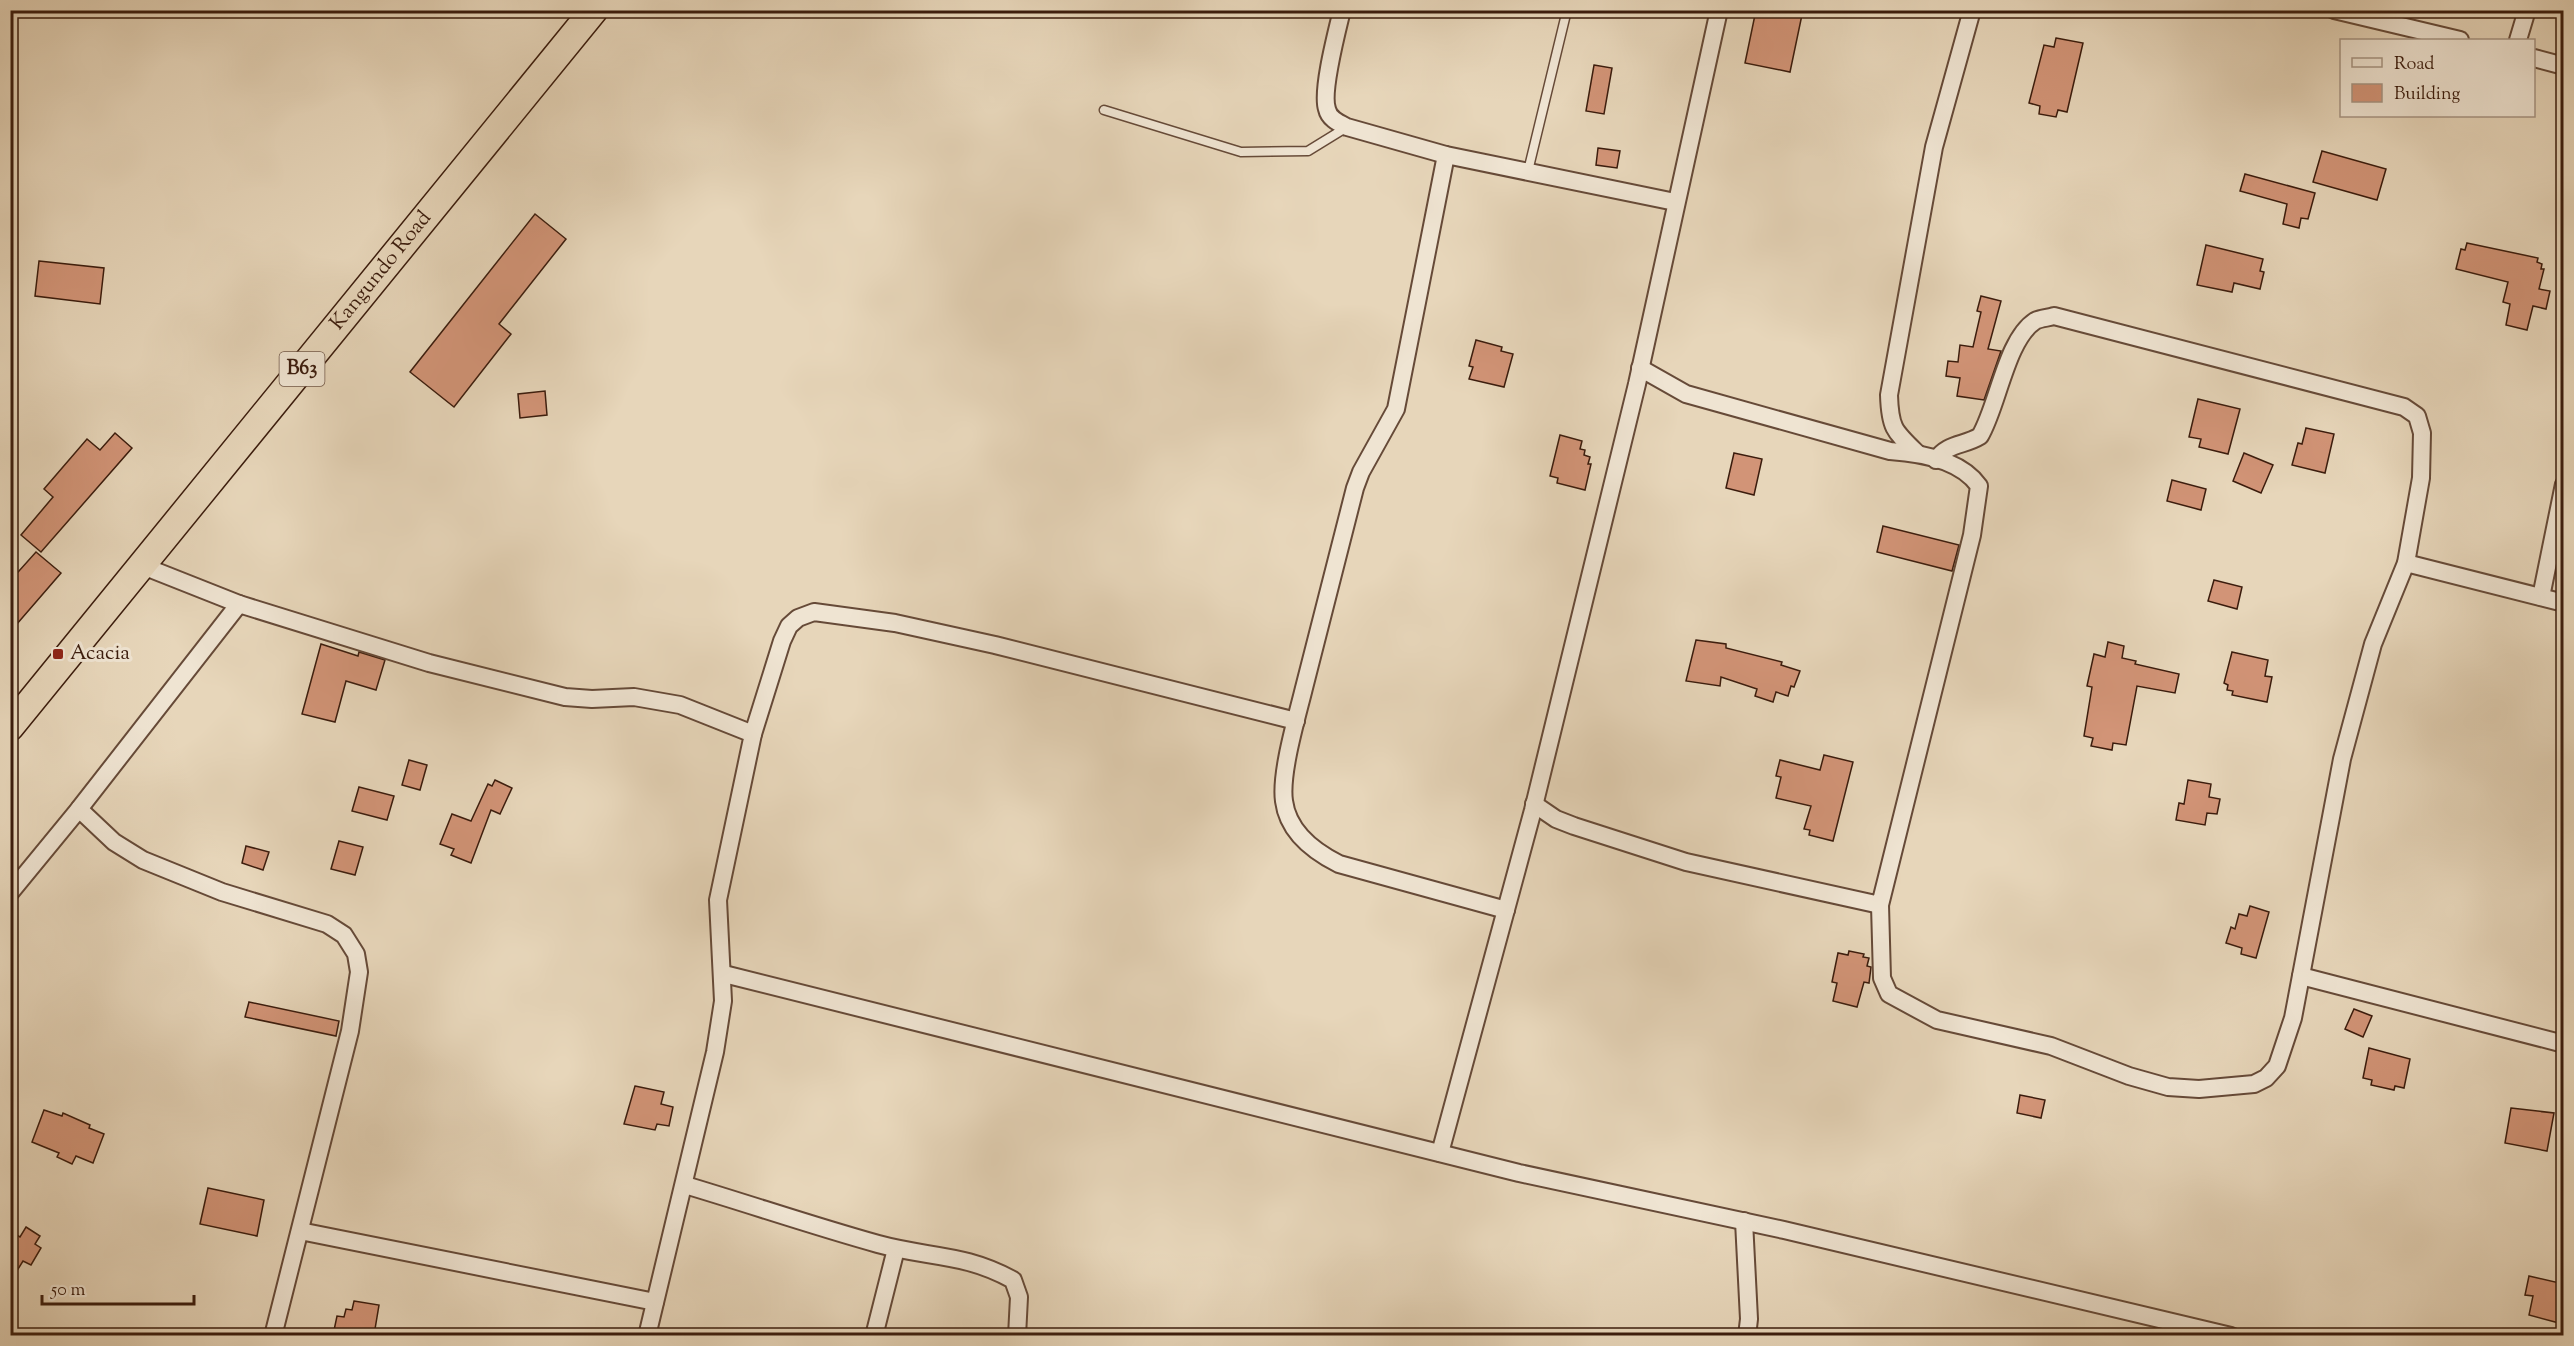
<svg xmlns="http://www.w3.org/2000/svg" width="2574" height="1346" font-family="'Sorts Mill Goudy',serif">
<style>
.building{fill:#d29477;stroke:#3b1c0d;stroke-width:1.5}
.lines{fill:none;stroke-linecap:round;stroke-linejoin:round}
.service-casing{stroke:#664a38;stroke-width:11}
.minor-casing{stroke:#664a38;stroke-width:20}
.trunk-casing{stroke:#3b1c0d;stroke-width:30}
.service{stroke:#efe4d2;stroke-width:8}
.minor{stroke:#efe4d2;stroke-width:16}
.trunk{stroke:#e7d6ba;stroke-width:27}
.poi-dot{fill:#8f2418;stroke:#efe4d2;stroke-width:2}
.labels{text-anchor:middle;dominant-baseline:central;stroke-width:6;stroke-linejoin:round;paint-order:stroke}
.shield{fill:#efe4d2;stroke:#715848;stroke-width:1.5}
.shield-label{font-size:20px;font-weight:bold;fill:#3b1c0d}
.street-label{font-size:21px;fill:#3b1c0d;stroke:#efe4d2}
.poi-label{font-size:21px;fill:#3b1c0d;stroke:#efe4d2;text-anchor:start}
</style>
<rect width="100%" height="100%" fill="#e7d6ba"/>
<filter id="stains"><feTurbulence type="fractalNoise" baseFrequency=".00333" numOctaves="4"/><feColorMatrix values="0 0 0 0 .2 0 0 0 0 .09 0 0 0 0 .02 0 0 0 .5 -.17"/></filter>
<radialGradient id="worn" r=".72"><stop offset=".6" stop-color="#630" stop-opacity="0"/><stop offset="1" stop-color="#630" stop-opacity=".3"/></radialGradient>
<!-- building -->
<g class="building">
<path d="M1756 10H1803L1790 72 1745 63Z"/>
<path d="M2056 38 2083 43 2067 112 2058 110 2056 117 2039 114 2040 106 2029 103 2044 45 2054 47Z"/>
<path d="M1594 65 1612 68 1604 114 1586 111Z"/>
<path d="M1598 148 1620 151 1617 168 1596 165Z"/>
<path d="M2322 151 2386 169 2377 200 2313 182Z"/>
<path d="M2245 174 2315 193 2308 219 2301 218 2299 228 2283 224 2287 204 2240 191Z"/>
<path d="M535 214 566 239 499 324 511 334 454 407 410 372Z"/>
<path d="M2467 243 2538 258 2537 262 2542 264 2541 269H2544L2539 289 2550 291 2546 309 2533 306 2527 330 2506 325 2510 304 2503 302 2508 282 2456 269 2461 249 2465 250Z"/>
<path d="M2206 245 2263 259 2260 271 2264 272 2260 289 2234 283 2232 292 2197 285Z"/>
<path d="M39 261 104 268 100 304 35 296Z"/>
<path d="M1981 296 2001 301 1988 349 2001 351 1984 400 1957 396 1960 378 1946 376 1948 361 1958 362 1960 345 1973 347 1981 312 1977 311Z"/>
<path d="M1476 340 1502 347 1501 351 1513 354 1504 387 1469 379 1473 367 1469 366Z"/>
<path d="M545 391 547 415 520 418 518 394Z"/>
<path d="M2198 399 2240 409 2228 454 2199 447 2201 439 2189 437Z"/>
<path d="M2306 428 2334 434 2325 473 2292 465 2298 443 2302 444Z"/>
<path d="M115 433 132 448 41 552 21 535 53 497 44 489 87 439 100 450Z"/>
<path d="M1560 435 1582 441 1580 449 1585 450 1584 455 1590 457 1588 464H1591L1585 490 1557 483 1558 478 1550 476Z"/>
<path d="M1734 453 1762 459 1754 495 1726 488Z"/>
<path d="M2244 453 2273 465 2261 493 2233 481Z"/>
<path d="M2172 480 2206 489 2201 510 2167 501Z"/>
<path d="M1883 526 1959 545 1952 571 1877 552Z"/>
<path d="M36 552 61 573 10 632V581Z"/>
<path d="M2214 580 2242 587 2237 609 2208 601Z"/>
<path d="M1696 640 1726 644V648L1782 662 1781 665 1800 671 1794 687 1791 686 1788 696 1776 692 1773 702 1755 696 1757 689 1721 677 1720 686 1686 681Z"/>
<path d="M2108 642 2124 646 2122 658 2136 661 2135 664 2179 674 2175 693 2137 686 2126 745 2113 743 2112 750 2091 746 2093 738 2084 736 2092 687 2087 686 2094 654 2105 657Z"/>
<path d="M321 644 358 656 359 652 385 660 376 690 346 681 335 722 302 714Z"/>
<path d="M2232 652 2268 660 2265 676 2272 677 2267 702 2232 695 2233 691 2227 690 2228 685 2224 683Z"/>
<path d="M1824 755 1853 762 1833 841 1809 835 1810 830 1804 829 1811 806 1776 798 1781 777 1776 776 1780 760 1820 770Z"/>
<path d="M409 760 427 765 420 790 402 785Z"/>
<path d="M495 780 512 788 500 814 491 810 471 863 451 855 454 849 440 844 452 814 471 821 488 784 492 786Z"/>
<path d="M2188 780 2211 784 2209 797 2220 799 2217 814 2207 813 2205 825 2176 820 2179 803 2184 804Z"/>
<path d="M359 787 394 796 387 820 352 811Z"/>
<path d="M339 841 363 847 355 875 331 869Z"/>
<path d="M246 846 269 852 263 870 242 863Z"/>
<path d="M2250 906 2269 912 2256 958 2241 954 2242 948 2226 943 2231 927 2235 929 2239 914 2247 916Z"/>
<path d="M1849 951 1864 954 1863 957 1869 958 1867 966 1871 967 1869 983 1864 982 1857 1007 1833 1001 1837 983 1832 982 1838 953 1848 955Z"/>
<path d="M249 1002 339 1021 336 1036 245 1017Z"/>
<path d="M2354 1009 2372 1016 2363 1037 2345 1029Z"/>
<path d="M2369 1048 2410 1059 2404 1088 2395 1086 2394 1090 2371 1085 2372 1080 2363 1078Z"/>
<path d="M635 1086 664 1092 661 1104 673 1107 669 1126 657 1124 655 1130 624 1124Z"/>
<path d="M2020 1095 2045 1100 2041 1118 2017 1113Z"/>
<path d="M2511 1108 2554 1113 2547 1151 2505 1143Z"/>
<path d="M44 1110 62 1116 63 1113 90 1125 89 1128 104 1134 93 1163 76 1156 72 1164 57 1157 59 1153 32 1142Z"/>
<path d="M208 1188 264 1200 257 1236 200 1224Z"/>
<path d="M26 1227 40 1236 35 1244 41 1248 31 1265 23 1261 10 1282V1231L20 1237Z"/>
<path d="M2529 1276 2564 1284V1306L2559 1323 2529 1315 2533 1296 2525 1295Z"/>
<path d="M354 1301 379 1305 374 1335H333L337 1316 344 1317 346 1309 352 1310Z"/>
</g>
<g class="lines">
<defs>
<g id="service">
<path d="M1104 110 1241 152 1308 151 1347 127"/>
<path d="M1528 171 1567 10"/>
</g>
<g id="minor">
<path d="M1342 10C1337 31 1321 91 1327 109 1329 119 1339 123 1347 127L1446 155 1675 202"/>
<path d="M2334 10 2460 40"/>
<path d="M2518 40 2527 10"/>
<path d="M2534 58 2564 66"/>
<path d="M1446 155 1396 409 1361 472 1355 488C1338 555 1321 621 1304 688 1297 717 1280 773 1284 801 1288 832 1313 851 1339 864L1506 910"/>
<path d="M1917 453C1894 431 1890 428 1889 395L1934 147 1972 10"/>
<path d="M2406 563 2564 603"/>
<path d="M143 566 239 604 429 663 565 697 592 699 634 697 680 705 753 734 718 900 723 1001 715 1052 647 1336"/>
<path d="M2541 597 2564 484"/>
<path d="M753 734 782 641 789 626 798 618 814 612 895 623 995 645 1296 721"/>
<path d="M1534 804 1556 819 1574 826 1686 862 1880 905 1972 535 1979 486C1961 460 1920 453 1890 451L1686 394 1640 368"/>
<path d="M79 809 114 842 143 860 222 892 327 924 344 935 356 954 359 972 350 1031 273 1336"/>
<path d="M10 893 79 809 239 604"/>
<path d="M1880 905 1882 978 1889 994 1937 1020 2051 1046 2129 1076 2168 1087 2199 1089 2254 1084 2266 1078 2277 1066 2293 1018 2342 759 2373 644 2406 563 2421 478 2422 433 2417 416 2404 407 2054 316C2048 318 2040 318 2035 321 2006 340 1998 406 1980 436 1964 446 1947 443 1936 460"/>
<path d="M724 974 1519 1173 1784 1230 2231 1336"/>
<path d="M2301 976 2564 1044"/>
<path d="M1440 1153 1533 810 1637 384 1719 10"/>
<path d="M685 1185C749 1204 813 1226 878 1244 929 1258 964 1253 1013 1280L1019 1297 1017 1336"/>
<path d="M1744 1221 1749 1319 1747 1336"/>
<path d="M300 1231 655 1302"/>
<path d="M874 1336 896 1249"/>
</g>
<g id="trunk">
<path id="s1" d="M10 727 594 10"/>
</g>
</defs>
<!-- service casing -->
<use href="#service" class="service-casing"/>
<!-- minor casing -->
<use href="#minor" class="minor-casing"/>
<!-- trunk casing -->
<use href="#trunk" class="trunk-casing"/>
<!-- service -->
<use href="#service" class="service"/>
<!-- minor -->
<use href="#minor" class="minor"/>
<!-- trunk -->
<use href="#trunk" class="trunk"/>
</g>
<!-- markers -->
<rect class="poi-dot" x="52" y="648" width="12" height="12" rx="3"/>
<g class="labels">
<!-- shield labels -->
<rect class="shield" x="279.5" y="352" width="45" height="34" rx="4.5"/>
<g class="shield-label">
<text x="302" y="369">B63</text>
</g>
<!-- street labels -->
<g class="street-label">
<text stroke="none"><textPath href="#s1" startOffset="588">Kangundo Road</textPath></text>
</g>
<!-- poi labels -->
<g class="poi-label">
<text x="70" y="654">Acacia</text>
</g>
</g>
<!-- margin -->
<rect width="2574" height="1346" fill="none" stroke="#e7d6ba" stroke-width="36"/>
<rect x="12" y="12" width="2550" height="1322" fill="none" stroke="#3b1c0d" stroke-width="3"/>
<rect x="18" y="18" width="2538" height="1310" fill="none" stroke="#3b1c0d" stroke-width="1.5"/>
<!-- legend -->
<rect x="2340" y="39" width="195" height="78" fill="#efe4d2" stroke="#a79483" stroke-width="1.5"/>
<rect x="2352" y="58" width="30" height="9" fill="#efe4d2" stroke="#a79483" stroke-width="1.5"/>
<text x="2394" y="69" font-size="18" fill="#3b1c0d">Road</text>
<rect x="2352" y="84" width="30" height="18" fill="#d29477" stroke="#a79483" stroke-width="1.5"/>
<text x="2394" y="99" font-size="18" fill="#3b1c0d">Building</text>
<!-- scale -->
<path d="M42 1295v9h152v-9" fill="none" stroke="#3b1c0d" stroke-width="3"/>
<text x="51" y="1295" font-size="18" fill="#3b1c0d" stroke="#efe4d2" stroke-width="4.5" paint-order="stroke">50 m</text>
<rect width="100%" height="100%" filter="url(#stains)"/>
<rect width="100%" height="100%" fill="url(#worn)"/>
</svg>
